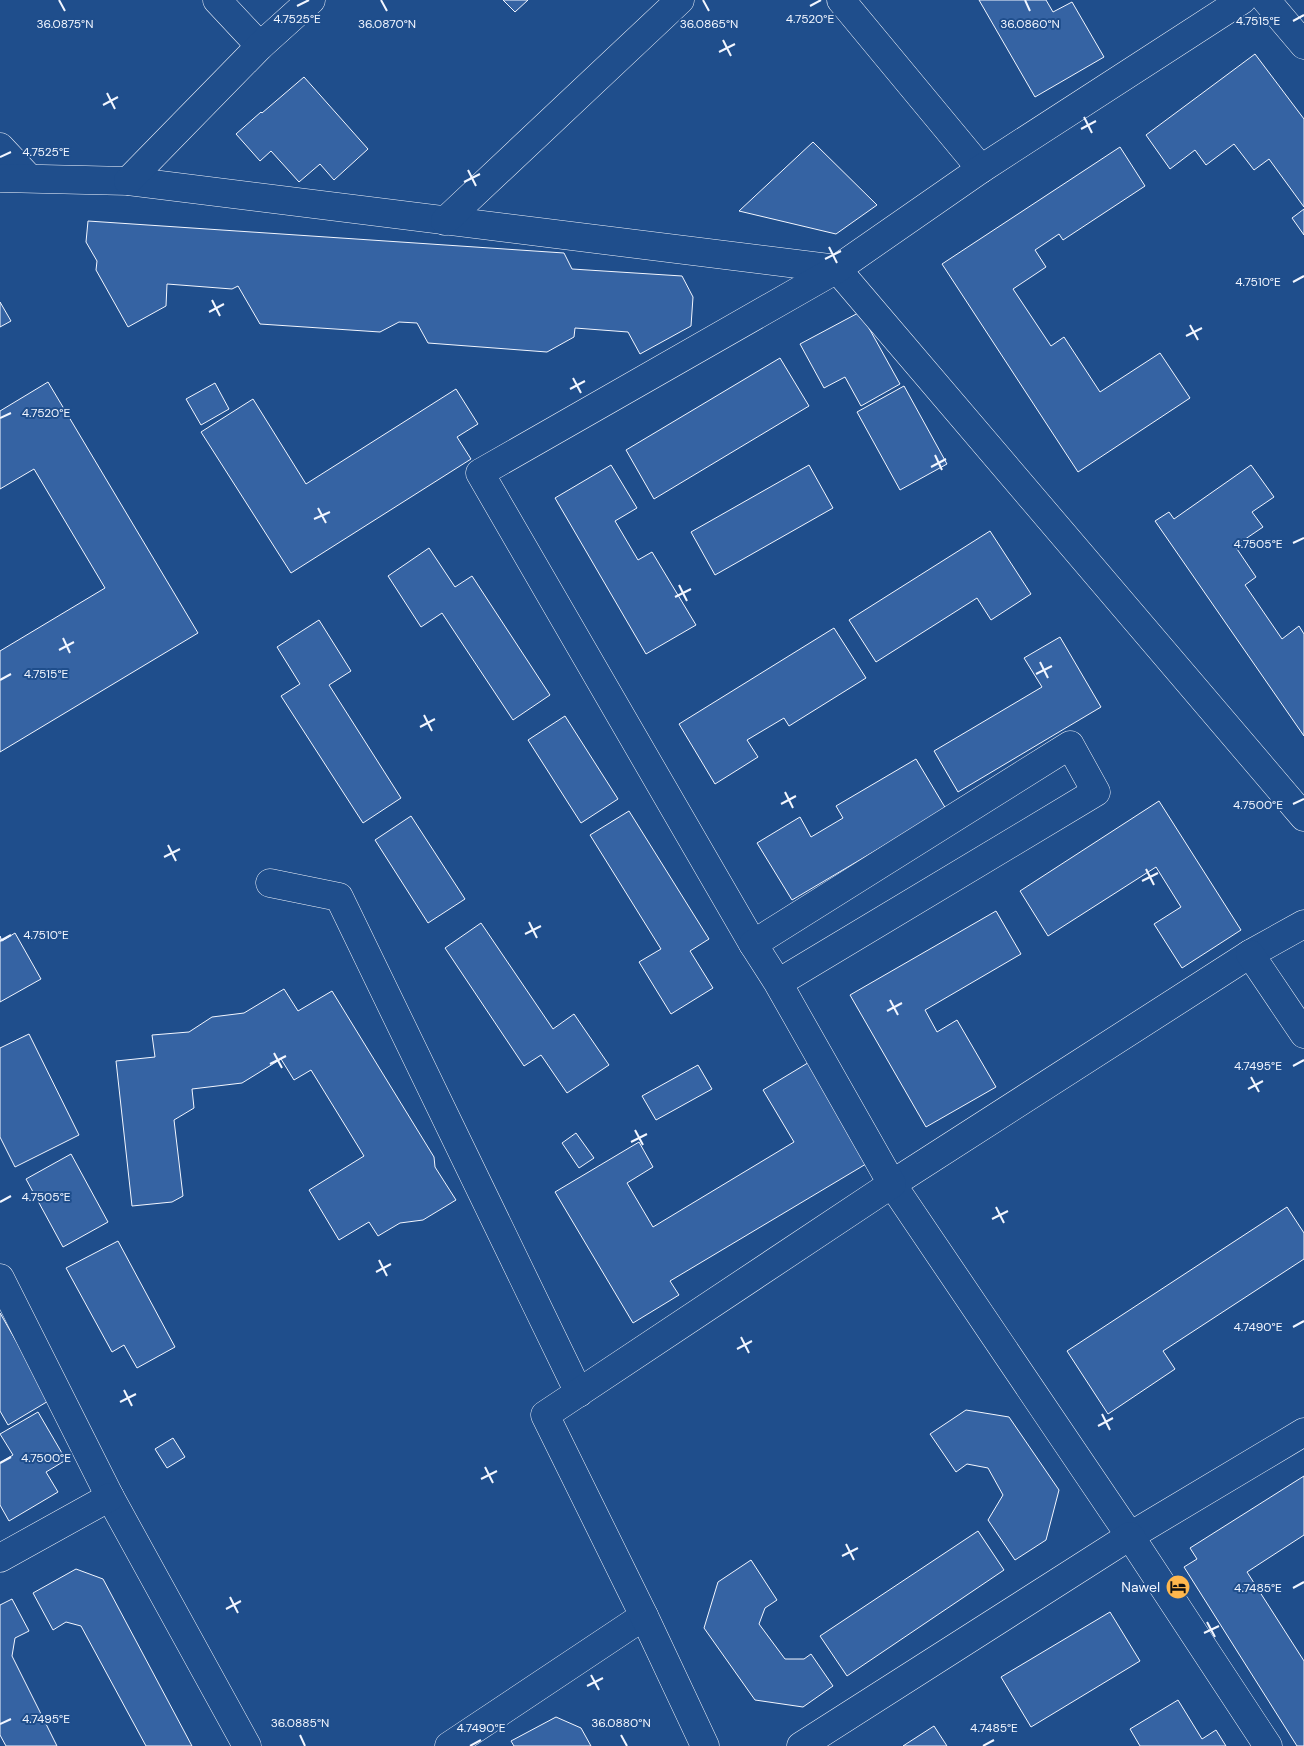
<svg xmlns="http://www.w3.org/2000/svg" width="1304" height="1746" font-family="'DM Sans',sans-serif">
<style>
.building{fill:#3563a3;stroke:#f2f6ff}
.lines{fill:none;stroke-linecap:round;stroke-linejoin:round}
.minor-casing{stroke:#f2f6ff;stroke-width:29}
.primary-casing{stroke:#f2f6ff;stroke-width:29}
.minor{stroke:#1f4e8c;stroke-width:28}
.primary{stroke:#1f4e8c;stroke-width:28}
.ticks{fill:none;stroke:#f2f6ff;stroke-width:2}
.labels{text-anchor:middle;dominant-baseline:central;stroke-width:4;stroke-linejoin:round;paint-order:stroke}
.poi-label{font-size:14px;fill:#f2f6ff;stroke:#1f4e8c;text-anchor:end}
.ticks-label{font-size:12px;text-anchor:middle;fill:#f2f6ff;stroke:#1f4e8c;stroke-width:4;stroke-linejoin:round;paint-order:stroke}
</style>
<rect width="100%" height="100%" fill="#1f4e8c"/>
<!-- building -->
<g class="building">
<path d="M503 0H528L515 12Z"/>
<path d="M979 0H1046L1053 12 1072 2 1104 57 1035 97Z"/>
<path d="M1255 54 1304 119V207L1269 159 1254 170 1234 144 1206 165 1195 150 1170 169 1146 135Z"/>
<path d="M304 77 368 149 334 180 320 164 299 182 271 151 260 161 236 134 261 112 262 113Z"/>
<path d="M813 142 877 205 836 234 739 211Z"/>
<path d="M1120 147 1145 186 1063 240 1059 234 1035 250 1046 267 1013 289 1051 346 1064 337 1100 392 1160 353 1190 398 1078 472 942 264Z"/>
<path d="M1304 209V235L1292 218Z"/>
<path d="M88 221 564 253 572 269 682 276 693 297 691 326 640 354 628 332 575 328 574 337 547 352 428 343 417 323 399 322 380 332 260 324 238 286 232 289 167 284 166 306 128 327 96 270 97 261 86 242Z"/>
<path d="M0 302 11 321 0 327Z"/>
<path d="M860 312 900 384 861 406 845 377 824 388 800 344Z"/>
<path d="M780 358 809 406 654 499 626 450Z"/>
<path d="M48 382 198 633 0 752V651L105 588 34 469 0 489V411Z"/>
<path d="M215 383 229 409 201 425 186 399Z"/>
<path d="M904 386 947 464 900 490 857 412Z"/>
<path d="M456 389 478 424 457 437 471 459 291 573 201 432 253 399 306 484Z"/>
<path d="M611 465 637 508 615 521 638 560 652 552 696 625 646 654 555 498Z"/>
<path d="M809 465 833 508 715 575 691 532Z"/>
<path d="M1251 465 1274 497 1252 512 1263 527 1235 546 1256 577 1245 585 1282 639 1299 626 1304 634V736L1155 521 1169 512 1174 519Z"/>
<path d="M990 531 1031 594 991 620 977 598 876 662 849 620Z"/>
<path d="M429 548 455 587 472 576 550 695 513 720 442 613 421 627 388 576Z"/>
<path d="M319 620 351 671 329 685 401 798 363 823 281 696 300 684 277 647Z"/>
<path d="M834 628 866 678 789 726 784 718 747 740 758 757 715 784 679 724Z"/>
<path d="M1060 637 1101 707 958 792 934 751 1042 687 1024 658Z"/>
<path d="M565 716 618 799 581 823 528 740Z"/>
<path d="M916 759 946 809 792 900 757 843 800 817 811 837 843 818 836 806Z"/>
<path d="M1159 801 1241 930 1182 968 1154 924 1181 907 1156 867 1048 936 1020 891Z"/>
<path d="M629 811 709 939 690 951 713 988 671 1014 639 962 661 949 590 835Z"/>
<path d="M411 816 465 899 428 923 375 840Z"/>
<path d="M996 911 1021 954 925 1010 937 1032 957 1020 996 1087 926 1127 850 995Z"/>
<path d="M481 923 553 1029 574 1014 609 1065 567 1093 541 1055 524 1066 445 948Z"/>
<path d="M15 933 41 979 0 1002V936L2 941Z"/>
<path d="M284 989 298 1011 332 991 434 1157 435 1167 456 1200 423 1220 400 1223 378 1236 369 1222 339 1240 309 1190 364 1156 311 1070 294 1080 281 1059 242 1083 192 1089 194 1108 174 1120 183 1196 172 1202 132 1206 116 1061 155 1057 152 1035 189 1032 212 1017 244 1013Z"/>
<path d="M29 1034 79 1135 15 1167 0 1137V1048Z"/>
<path d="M816 1058 876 1158 670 1281 679 1295 633 1323 555 1192 639 1142 653 1167 627 1183 653 1227 794 1142 763 1090Z"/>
<path d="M698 1065 712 1089 656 1120 642 1096Z"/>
<path d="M576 1133 594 1158 579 1168 562 1143Z"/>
<path d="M71 1154 108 1222 63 1247 26 1179Z"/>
<path d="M1287 1207 1304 1233V1259L1163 1351 1175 1369 1108 1414 1067 1351Z"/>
<path d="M118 1241 175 1347 137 1368 124 1345 112 1352 66 1268Z"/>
<path d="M0 1313 50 1400 8 1425 0 1411Z"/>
<path d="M966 1410 1009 1417 1059 1490 1046 1540 1015 1560 988 1520 1003 1495 988 1468 967 1464 956 1472 930 1434Z"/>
<path d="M38 1412 66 1460 46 1472 58 1492 9 1521 0 1505V1463L13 1455 0 1434Z"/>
<path d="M173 1438 185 1457 167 1468 155 1449Z"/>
<path d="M1304 1476V1535L1247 1572 1304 1661V1746H1297L1184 1567 1197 1559 1190 1548Z"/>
<path d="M978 1531 1004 1570 847 1676 820 1636Z"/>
<path d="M751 1560 777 1600 765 1608 759 1624 785 1659H804L811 1654 833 1686 803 1707 755 1700 704 1628 718 1582Z"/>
<path d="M76 1569 103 1579 192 1746H146L81 1626 66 1622 53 1630 33 1593Z"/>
<path d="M12 1599 29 1631 15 1638 12 1656 57 1746H6L0 1735V1605Z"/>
<path d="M1110 1612 1140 1661 1031 1727 1001 1677Z"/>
<path d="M1178 1700 1202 1739 1216 1730 1226 1746H1140L1130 1729Z"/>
<path d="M556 1717 581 1728 591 1746H514L511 1741Z"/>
<path d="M934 1726 947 1746H903Z"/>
</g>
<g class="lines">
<defs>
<g id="minor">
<path d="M217 0 260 46"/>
<path d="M841 0 981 169"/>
<path d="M0 147 29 178"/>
<path d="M0 178 128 181 837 269 1304 817"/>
<path d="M128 181 260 46 311 0"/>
<path d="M445 221 680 0"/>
<path d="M270 883 339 897 579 1393"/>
<path d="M1304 924 1250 954 892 1184 1130 1536 1304 1432"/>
<path d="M753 944 480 473 837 269 981 169 1242 0"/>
<path d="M1250 954 1304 1034"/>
<path d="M0 1278 110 1497 247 1746"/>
<path d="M0 1558 110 1497"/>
<path d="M449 1746 644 1616"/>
<path d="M705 1746 644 1616 545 1415 892 1184 778 983 753 944 1070 745 1096 792 778 983"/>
<path d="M801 1746 1130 1536 1268 1746"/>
</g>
<path id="primary" d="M1266 0 1304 45"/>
</defs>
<!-- minor casing -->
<use href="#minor" class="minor-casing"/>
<!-- primary casing -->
<use href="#primary" class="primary-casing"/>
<!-- minor -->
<use href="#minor" class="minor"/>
<!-- primary -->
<use href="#primary" class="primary"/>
</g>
<!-- ticks -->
<path class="ticks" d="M59 0 65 11M381 0 387 11M703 0 709 11M1025 0 1030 11M297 6 309 0M810 6 821 0M1293 21 1304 15M723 40 731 56M719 52 735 44M107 93 115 109M103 105 118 97M1084 117 1092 133M1081 129 1096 121M0 157 11 152M468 170 476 186M464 182 480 174M829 247 837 263M825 259 841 251M1293 282 1304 276M212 300 220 316M209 312 224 304M1190 325 1198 340M1186 336 1202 328M573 378 581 393M570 389 585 381M0 418 11 413M935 455 942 470M931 467 946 459M318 508 326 523M314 519 330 512M1293 543 1304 538M679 585 687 601M675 597 691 589M63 638 70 653M59 650 74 642M1040 662 1048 678M1036 674 1052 666M0 680 11 674M424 715 432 731M420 727 435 719M785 792 793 808M781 804 796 796M1293 804 1304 799M168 845 176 861M164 857 180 849M1146 869 1154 885M1142 881 1158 873M529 922 537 938M525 934 541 926M0 941 11 935M890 1000 898 1015M887 1011 902 1003M274 1053 282 1068M270 1064 286 1056M1293 1066 1304 1060M1251 1077 1259 1092M1248 1089 1263 1081M635 1130 643 1145M631 1142 647 1134M0 1202 11 1196M996 1207 1004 1223M992 1219 1008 1211M379 1260 387 1276M376 1272 391 1264M1293 1327 1304 1321M741 1337 749 1353M737 1349 752 1341M124 1390 132 1406M120 1402 136 1394M1102 1414 1110 1430M1098 1426 1113 1418M0 1463 11 1457M485 1467 493 1483M481 1479 497 1471M846 1544 854 1560M842 1556 858 1548M1293 1588 1304 1582M230 1597 238 1613M226 1609 241 1601M1207 1622 1215 1637M1204 1633 1219 1626M591 1675 599 1690M587 1686 603 1678M0 1724 11 1719M300 1735 305 1746M621 1735 627 1746M470 1746 481 1740M983 1746 994 1740"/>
<!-- icons -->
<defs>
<symbol id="hotel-disc" viewBox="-11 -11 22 22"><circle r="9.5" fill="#ffb74d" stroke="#1f4e8c"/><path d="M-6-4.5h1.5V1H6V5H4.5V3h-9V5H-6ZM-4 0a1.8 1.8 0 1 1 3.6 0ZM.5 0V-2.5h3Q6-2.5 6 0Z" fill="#111"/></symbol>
</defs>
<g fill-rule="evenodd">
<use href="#hotel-disc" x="1164" y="1573" width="28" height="28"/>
</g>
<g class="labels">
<!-- poi labels -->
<g class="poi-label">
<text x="1160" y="1587">Nawel</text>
</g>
</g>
<g class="ticks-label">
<text x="297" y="23">4.7525°E</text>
<text x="810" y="23">4.7520°E</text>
<text x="1258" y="25">4.7515°E</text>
<text x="65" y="28">36.0875°N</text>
<text x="387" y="28">36.0870°N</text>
<text x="709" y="28">36.0865°N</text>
<text x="1030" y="28">36.0860°N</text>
<text x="46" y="156">4.7525°E</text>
<text x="1258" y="286">4.7510°E</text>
<text x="46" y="417">4.7520°E</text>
<text x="1258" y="548">4.7505°E</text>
<text x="46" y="678">4.7515°E</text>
<text x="1258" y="809">4.7500°E</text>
<text x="46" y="939">4.7510°E</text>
<text x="1258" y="1070">4.7495°E</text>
<text x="46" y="1201">4.7505°E</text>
<text x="1258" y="1331">4.7490°E</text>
<text x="46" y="1462">4.7500°E</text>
<text x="1258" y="1592">4.7485°E</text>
<text x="46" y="1723">4.7495°E</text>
<text x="300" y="1727">36.0885°N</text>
<text x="621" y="1727">36.0880°N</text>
<text x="481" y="1732">4.7490°E</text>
<text x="994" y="1732">4.7485°E</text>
</g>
</svg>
